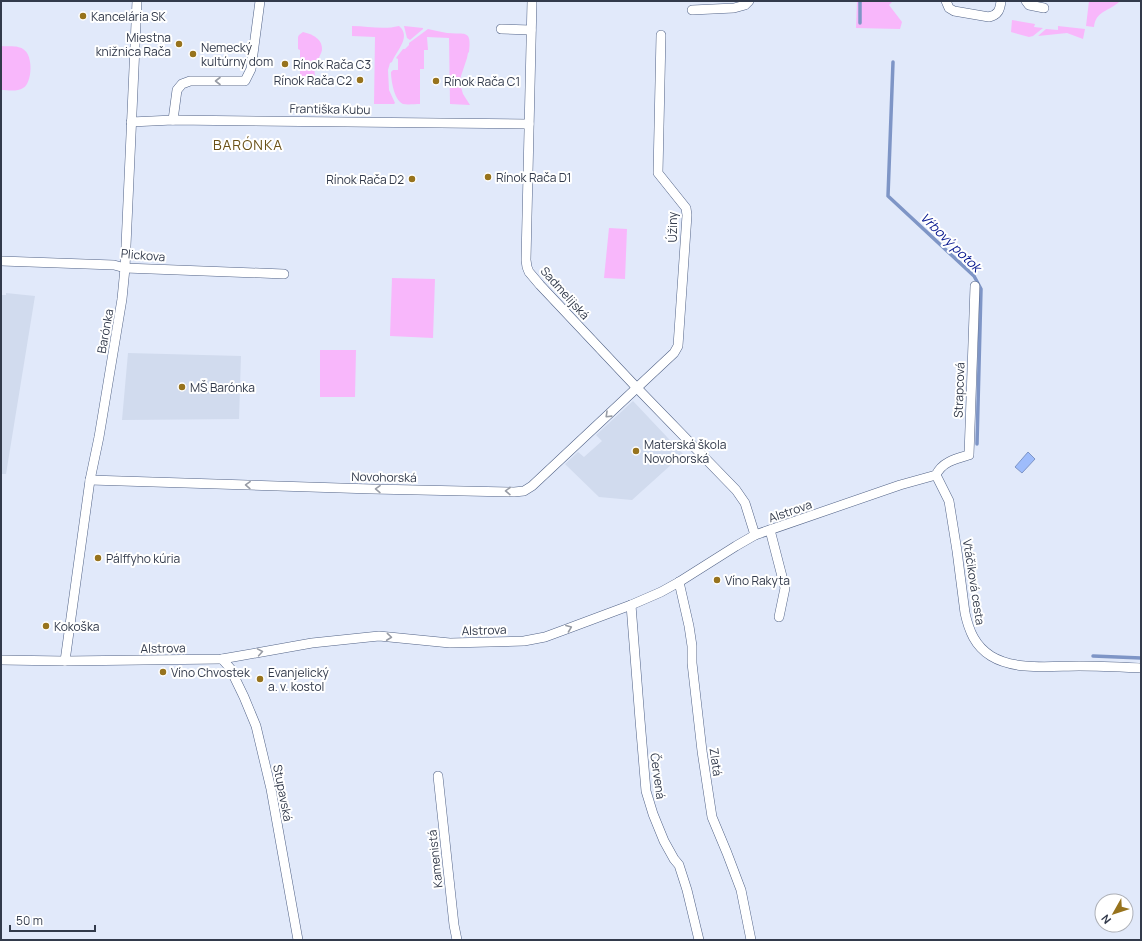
<svg xmlns="http://www.w3.org/2000/svg" width="1142" height="941" font-family="Manrope,sans-serif">
<style>
.built{fill:#d1dbee}
.green{fill:#f8b7fb}
.water{fill:#9ebcfb;stroke:#7e95c6}
.lines{fill:none;stroke-linecap:round;stroke-linejoin:round}
.stream{stroke:#7e95c6;stroke-width:3.5}
.minor-casing{stroke:#526387;stroke-width:10}
.minor{stroke:#fff;stroke-width:9}
.oneway{stroke:#989ca5}
.poi-dot{fill:#97731d;stroke:#fff;stroke-width:1.5}
.labels{text-anchor:middle;dominant-baseline:central;stroke-width:4;stroke-linejoin:round;paint-order:stroke}
.poi-label{font-size:12px;fill:#323a4b;stroke:#fff;text-anchor:start}
.street-label{font-size:12px;fill:#323a4b;stroke:#fff}
.water-label{font-size:13px;font-style:italic;fill:#04158e;stroke:#fff}
.quarter-label{font-size:14px;letter-spacing:1px;fill:#6a5118;stroke:#fff}
</style>
<rect width="100%" height="100%" fill="#e1e9fa"/>
<!-- built -->
<g class="built">
<path d="M6 293 35 296 6 474H1V295H6Z"/>
<path d="M128 353 241 356 239 419 122 420Z"/>
<path d="M633 401 683 454 632 500 599 497 565 464 578 452 584 457 602 441 596 435Z"/>
</g>
<!-- green -->
<g class="green">
<path d="M857 1H893L889 5 902 22 900 29 856 28Z"/>
<path d="M1089 1H1120C1109 12 1096 10 1094 27L1086 26Z"/>
<path d="M1012 20 1035 24 1034 27 1043 28 1033 36 1029 37 1011 32Z"/>
<path d="M352 26C368 26 383 30 399 26 412 37 396 51 392 62L390 63 388 70 389 90 395 103 394 104H374L375 37 352 36Z"/>
<path d="M404 26 423 28V29L410 40 407 38Z"/>
<path d="M1058 26 1085 29 1083 39 1067 33 1038 36 1046 29 1058 30Z"/>
<path d="M428 29C434 30 440 32 447 33 464 35 472 28 469 52L468 53 467 58 461 76 460 84 463 94 470 105 450 104 449 38 427 37 428 50H424V69H420V104C415 104 408 105 403 104 394 100 391 80 391 72L393 70H398V59L396 58 403 49H405L409 45V43Z"/>
<path d="M303 32C312 34 323 39 322 50 321 55 316 62 315 68 314 71 315 75 315 78H300V50L298 49V37L299 35Z"/>
<path d="M1 46C8 47 17 45 23 49 34 55 32 84 23 88 17 92 8 90 1 90Z"/>
<path d="M609 228 627 229 625 279 604 278Z"/>
<path d="M392 278 435 279 433 338 390 336Z"/>
<path d="M320 350H356L355 397H320Z"/>
</g>
<!-- water -->
<path class="water" d="M1028 452 1035 459 1022 473 1015 467Z"/>
<g class="lines">
<!-- stream -->
<g class="stream">
<path d="M860 23V1"/>
<path d="M893 62 888 196 974 276 981 289 977 444"/>
<path d="M1093 656 1141 658"/>
</g>
<defs>
<g id="minor">
<path d="M532 1 526 260 527 267 529 272 540 285 637 388 736 490 745 503 755 535"/>
<path d="M946 1 949 8 954 11 989 17C998 15 1000 10 1001 1"/>
<path d="M1026 1 1029 5 1044 8"/>
<path d="M692 10 734 8 745 5 749 1"/>
<path d="M501 29 531 30"/>
<path d="M173 120 177 90 182 84 190 81H245L251 69 260 1"/>
<path d="M131 122 173 120 529 124"/>
<path d="M1 261 114 265 125 268 284 274"/>
<path d="M936 475 949 501 957 551 965 613C969 631 975 646 991 656 1015 671 1053 666 1079 666 1100 666 1120 667 1141 668"/>
<path d="M936 475C942 462 955 459 969 455L975 286"/>
<path d="M90 480 372 489 514 492 524 491 532 486 674 353 678 346 687 215 686 208 658 173 661 35"/>
<path d="M770 530 785 588 779 617"/>
<path d="M679 582 689 626 692 646V663L702 751 712 817 727 853 741 890 751 940"/>
<path d="M631 605 640 720 646 791 653 814 664 841 674 859 679 865 687 890 699 940"/>
<path d="M222 659 230 668 244 697 256 726 271 789 298 940"/>
<path d="M1 660 65 661 222 659 312 643 379 636 450 643 524 641 545 637 564 630 631 605 661 592 679 582 736 546 755 535 900 485 936 475"/>
<path d="M65 661 90 480 99 437 122 299 125 268 137 1"/>
<path d="M438 776 454 925 457 940"/>
</g>
</defs>
<!-- minor casing -->
<use href="#minor" class="minor-casing"/>
<!-- minor -->
<use href="#minor" class="minor"/>
</g>
<!-- one-way arrows -->
<defs><path id="oneway-chevron" d="M-2-3.5L2.5 0L-2 3.5" fill="none" stroke-width="1.6" stroke-linecap="round" stroke-linejoin="round"/></defs>
<g class="oneway">
<use href="#oneway-chevron" transform="translate(218 81) rotate(-180)"/>
<use href="#oneway-chevron" transform="translate(608 415) rotate(136)"/>
<use href="#oneway-chevron" transform="translate(248 485) rotate(-178)"/>
<use href="#oneway-chevron" transform="translate(378 489) rotate(-179)"/>
<use href="#oneway-chevron" transform="translate(508 491) rotate(-179)"/>
<use href="#oneway-chevron" transform="translate(569 628) rotate(-21)"/>
<use href="#oneway-chevron" transform="translate(389 637) rotate(6)"/>
<use href="#oneway-chevron" transform="translate(260 652) rotate(-10)"/>
</g>
<!-- markers -->
<g class="poi-dot">
<circle cx="83" cy="16" r="4"/>
<circle cx="179" cy="44" r="4"/>
<circle cx="193" cy="54" r="4"/>
<circle cx="285" cy="64" r="4"/>
<circle cx="360" cy="80" r="4"/>
<circle cx="436" cy="81" r="4"/>
<circle cx="488" cy="177" r="4"/>
<circle cx="412" cy="179" r="4"/>
<circle cx="182" cy="387" r="4"/>
<circle cx="636" cy="451" r="4"/>
<circle cx="98" cy="558" r="4"/>
<circle cx="717" cy="580" r="4"/>
<circle cx="46" cy="626" r="4"/>
<circle cx="163" cy="672" r="4"/>
<circle cx="260" cy="679" r="4"/>
</g>
<g class="labels">
<!-- poi labels -->
<g class="poi-label">
<text x="91" y="16">Kancelária SK</text>
<text x="171" y="37" text-anchor="end">Miestna<tspan x="171" dy="14">knižnica Rača</tspan></text>
<text x="201" y="47">Nemecký<tspan x="201" dy="14">kultúrny dom</tspan></text>
<text x="293" y="64">Rínok Rača C3</text>
<text x="352" y="80" text-anchor="end">Rínok Rača C2</text>
<text x="444" y="81">Rínok Rača C1</text>
<text x="496" y="177">Rínok Rača D1</text>
<text x="404" y="179" text-anchor="end">Rínok Rača D2</text>
<text x="190" y="387">MŠ Barónka</text>
<text x="644" y="444">Materská škola<tspan x="644" dy="14">Novohorská</tspan></text>
<text x="106" y="558">Pálffyho kúria</text>
<text x="725" y="580">Víno Rakyta</text>
<text x="54" y="626">Kokoška</text>
<text x="171" y="672">Víno Chvostek</text>
<text x="268" y="672">Evanjelický<tspan x="268" dy="14">a. v. kostol</tspan></text>
</g>
<!-- street labels -->
<g class="street-label">
<text transform="translate(330 109) rotate(1)">Františka Kubu</text>
<text transform="translate(672 227) rotate(-90)">Úžiny</text>
<text transform="translate(143 255) rotate(5)">Plickova</text>
<text transform="translate(565 293) rotate(48)">Sadmelijská</text>
<text transform="translate(105 331) rotate(-80)">Barónka</text>
<text transform="translate(959 390) rotate(-88)">Strapcová</text>
<text transform="translate(384 477) rotate(1)">Novohorská</text>
<text transform="translate(790 511) rotate(-19)">Alstrova</text>
<text transform="translate(974 582) rotate(81)">Vtáčiková cesta</text>
<text transform="translate(484 630) rotate(-2)">Alstrova</text>
<text transform="translate(163 648) rotate(-1)">Alstrova</text>
<text transform="translate(716 762) rotate(82)">Zlatá</text>
<text transform="translate(658 776) rotate(82)">Červená</text>
<text transform="translate(283 793) rotate(79)">Stupavská</text>
<text transform="translate(435 859) rotate(-96)">Kamenistá</text>
</g>
<!-- water labels -->
<g class="water-label">
<text transform="translate(951 242) rotate(44)">Vŕbový potok</text>
</g>
<!-- quarter labels -->
<g class="quarter-label">
<text x="248" y="144">BARÓNKA</text>
</g>
</g>
<!-- border -->
<rect width="1142" height="941" fill="none" stroke="#323a4b" stroke-width="4"/>
<!-- north arrow -->
<g transform="translate(1114 913) rotate(231)"><circle r="19" fill="#ffffff" stroke="#adb0b7"/>
<path d="M0-3L7 15L0 10L-7 15Z" fill="#97731d"/>
<text y="-6" font-size="11" font-weight="bold" text-anchor="middle" fill="#323a4b">N</text>
</g>
<!-- scale -->
<path d="M10 925v6h85v-6" fill="none" stroke="#323a4b" stroke-width="2"/>
<text x="16" y="925" font-size="12" fill="#323a4b" stroke="#ffffff" stroke-width="3" paint-order="stroke">50 m</text>
</svg>
